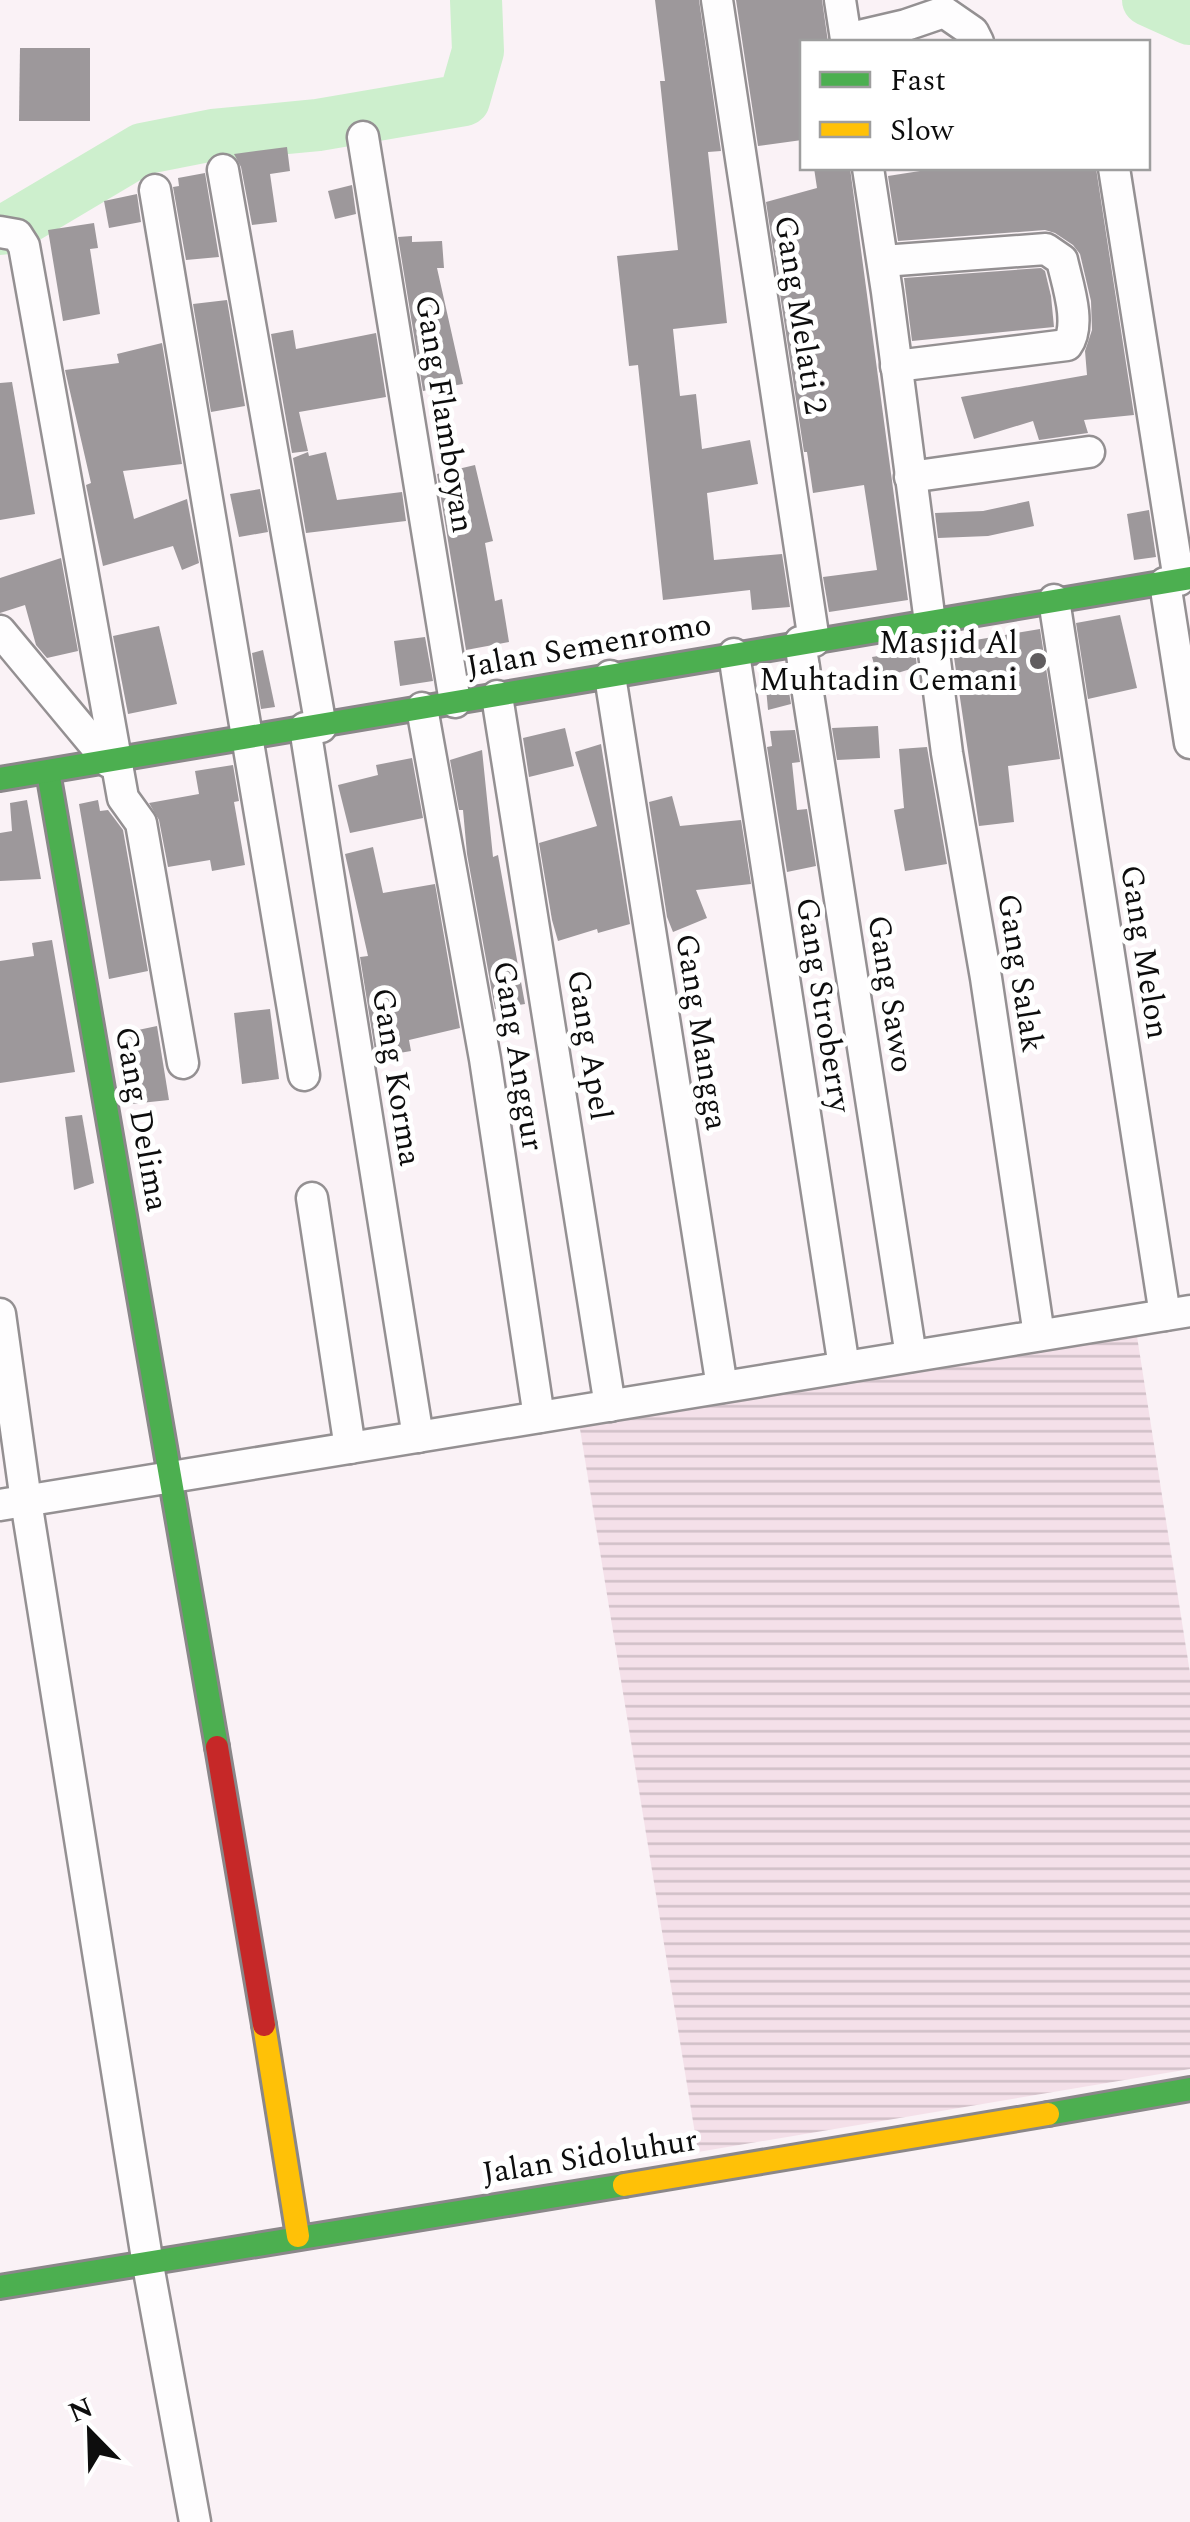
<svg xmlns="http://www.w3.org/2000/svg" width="1190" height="2522" font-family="Spectral,serif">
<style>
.farmland{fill:url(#farmland-rules)}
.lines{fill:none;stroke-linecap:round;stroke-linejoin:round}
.river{stroke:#cdefcd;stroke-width:52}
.building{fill:#9d989b}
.street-casing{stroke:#949092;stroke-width:35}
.fast-casing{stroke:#8a8789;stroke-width:28}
.slow-casing{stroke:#8a8789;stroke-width:28}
.jam-casing{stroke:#8a8789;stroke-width:28}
.street{stroke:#fefdfe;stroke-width:30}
.fast{stroke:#4caf50;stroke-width:22}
.slow{stroke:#ffc107;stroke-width:22}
.jam{stroke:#c62828;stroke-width:22}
.poi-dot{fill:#605d5f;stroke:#fff;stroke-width:4}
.labels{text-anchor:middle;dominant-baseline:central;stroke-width:10;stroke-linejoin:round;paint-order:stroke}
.street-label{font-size:32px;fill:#0d0d0d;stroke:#fff}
.poi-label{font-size:32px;fill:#0d0d0d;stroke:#fff;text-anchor:end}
</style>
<defs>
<pattern id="farmland-rules" width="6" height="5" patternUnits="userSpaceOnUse" patternTransform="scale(2.5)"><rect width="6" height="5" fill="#f4e0e9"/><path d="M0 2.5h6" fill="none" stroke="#d0bfc7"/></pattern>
</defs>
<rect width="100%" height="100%" fill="#faf2f6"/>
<!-- farmland -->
<path class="farmland" d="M1136 1330 1190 1673V2069L698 2152 579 1423Z"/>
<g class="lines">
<!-- river -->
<g class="river">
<path d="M1148 0 1190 19"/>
<path d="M0 229 9 228 142 149 213 135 318 125 464 100 478 51 476 0"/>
</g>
</g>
<!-- building -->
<g class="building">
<path d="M655 0H699L721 151 708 152 727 323 673 329 680 396 696 394 702 449 750 440 758 484 707 493 714 560 782 554 790 607 752 610 750 590 663 600 638 365 629 366 617 256 678 250 660 81H665Z"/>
<path d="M736 0H822L828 42H802V140L758 146Z"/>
<path d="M20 48H90V121H19Z"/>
<path d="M287 147 290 171 270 174 277 222 252 225 241 167 234 154Z"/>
<path d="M814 168H850L908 600 829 612 823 577 877 570 864 485 813 493 807 452H804L766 202 817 188Z"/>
<path d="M939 168H1096L1134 415 1084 420 1088 433 1039 440 1033 421 974 439 961 397 1087 375 1085 351 1092 330 1091 301 1080 254 1073 245 1055 233 1045 230 898 241 888 176Z"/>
<path d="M205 173 219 257 186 260 173 187 179 186 178 178Z"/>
<path d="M352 185 356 214 335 219 328 191Z"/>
<path d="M137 194 141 222 109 228 104 201Z"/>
<path d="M94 223 98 248 90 249 100 314 63 321 48 230Z"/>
<path d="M412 236V242L442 241 444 268H437L463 384 423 391 398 237Z"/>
<path d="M1041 268 1045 271 1051 296 1054 327 912 341 904 278Z"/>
<path d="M227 300 245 406 211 412 193 304Z"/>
<path d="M293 330 296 349 376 333 386 397 299 412 308 451 292 453 271 334Z"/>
<path d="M162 343 182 464 123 471 134 519 187 499 199 563 182 570 173 546 103 566 86 485 91 483 65 370 119 363 117 354Z"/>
<path d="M12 382 35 514 0 520V383Z"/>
<path d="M308 452 309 456 326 452 337 500 402 492 406 521 306 533 293 458Z"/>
<path d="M475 465 493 541 485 543 495 601 502 599 509 642 466 650 437 474Z"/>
<path d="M260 489 268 532 239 537 230 494Z"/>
<path d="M1029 501 1034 526 988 536 938 538 935 513 983 511Z"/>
<path d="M1149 510 1156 557 1134 560 1127 514Z"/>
<path d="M61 558 78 651 47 658 36 645 25 605 0 613V578Z"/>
<path d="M1120 615 1137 688 1088 699 1076 623Z"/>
<path d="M159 626 177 704 128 714 113 636Z"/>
<path d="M1040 629 1060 759 1008 766 1014 822 979 826 952 644Z"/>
<path d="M425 637 433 681 400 686 394 641Z"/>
<path d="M263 650 275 707 261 709 252 653Z"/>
<path d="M915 650 917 667 878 679 872 657Z"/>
<path d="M786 674 791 704 768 710 765 676Z"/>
<path d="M878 726 880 758 837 760 832 728Z"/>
<path d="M565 728 574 766 529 777 523 738Z"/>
<path d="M795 730 800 762 792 763 797 810 807 809 816 866 787 872 767 747 772 746 770 731Z"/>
<path d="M601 744 630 924 598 933 597 929 558 941 552 920 539 843 597 826 575 752Z"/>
<path d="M927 747 947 864 905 871 894 810 904 808 899 749Z"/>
<path d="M482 750 493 857 498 855 525 1004 495 1009 467 854 463 810H459L450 760Z"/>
<path d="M412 758 423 818 350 833 338 785 378 775 376 765Z"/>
<path d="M233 765 239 801 234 802 245 865 212 871 210 860 168 867 159 820 149 803 199 794 195 771Z"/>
<path d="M672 796 680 826 741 820 751 884 696 890 707 918 673 932 667 917 649 802Z"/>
<path d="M27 800 41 879 0 881V833L12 831 10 803Z"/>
<path d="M98 800 100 811 108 810 123 830 148 971 109 979 79 804Z"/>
<path d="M373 847 383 893 435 884 460 1028 409 1040 411 1051 376 1057 360 957 368 956 345 854Z"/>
<path d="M52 940 75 1072 0 1083V961L34 956 32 943Z"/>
<path d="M270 1009 279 1079 242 1084 234 1013Z"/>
<path d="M157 1026 169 1100 131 1104 119 1034Z"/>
<path d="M82 1115 94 1183 74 1190 65 1117Z"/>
</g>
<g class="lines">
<defs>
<g id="street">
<path d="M717 0 814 641"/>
<path d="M840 0 846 39"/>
<path d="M847 42 846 39 906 25 944 12 973 32 978 42"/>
<path d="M363 137 455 702"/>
<path d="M868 168 887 292 947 753 986 978 1039 1335"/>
<path d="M1114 168 1179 580"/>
<path d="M223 170 321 727"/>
<path d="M155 190 304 1075"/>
<path d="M0 232 17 235 24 246 123 798 141 823 183 1063"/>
<path d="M883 261 1046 249 1062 260C1067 283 1082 325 1067 345L896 366"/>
<path d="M910 477 1089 452"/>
<path d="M1165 583 1190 743"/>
<path d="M1054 600 1165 1315"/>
<path d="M0 631 109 762"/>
<path d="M800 642 911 1356"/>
<path d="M734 654 844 1367"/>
<path d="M610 676 722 1387"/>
<path d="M497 696 610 1406"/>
<path d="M422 708 485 1059 539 1417"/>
<path d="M305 728 418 1437"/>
<path d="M312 1198 350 1448"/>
<path d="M0 1314 26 1501 148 2265 195 2522"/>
<path d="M0 1505 1190 1311"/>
</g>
<g id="fast">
<path d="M48 772 217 1747"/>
<path d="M0 779 1190 578"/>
<path d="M1048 2114 1190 2089"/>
<path d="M0 2287 624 2185"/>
</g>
<g id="slow">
<path d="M264 2025 298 2236"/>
<path d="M624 2185 1048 2114"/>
</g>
<path id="jam" d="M217 1747 264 2025"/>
</defs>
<!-- street casing -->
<use href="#street" class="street-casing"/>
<!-- fast casing -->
<use href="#fast" class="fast-casing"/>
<!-- slow casing -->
<use href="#slow" class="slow-casing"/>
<!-- jam casing -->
<use href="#jam" class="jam-casing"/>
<!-- street -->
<use href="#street" class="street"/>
<!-- fast -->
<use href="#fast" class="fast"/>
<!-- slow -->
<use href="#slow" class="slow"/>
<!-- jam -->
<use href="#jam" class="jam"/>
</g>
<!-- markers -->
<circle class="poi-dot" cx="1038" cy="661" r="10"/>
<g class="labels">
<!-- street labels -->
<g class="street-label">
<text transform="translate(800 315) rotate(81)">Gang Melati 2</text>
<text transform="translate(444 414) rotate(81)">Gang Flamboyan</text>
<text transform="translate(589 646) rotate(-10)">Jalan Semenromo</text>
<text transform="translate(1144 952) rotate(81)">Gang Melon</text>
<text transform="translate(1020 973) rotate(81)">Gang Salak</text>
<text transform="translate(890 994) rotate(81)">Gang Sawo</text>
<text transform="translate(823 1005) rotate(81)">Gang Stroberry</text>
<text transform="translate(701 1032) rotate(81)">Gang Mangga</text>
<text transform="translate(589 1045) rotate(81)">Gang Apel</text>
<text transform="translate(518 1056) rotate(81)">Gang Anggur</text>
<text transform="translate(396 1077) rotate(81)">Gang Korma</text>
<text transform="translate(141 1119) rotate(80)">Gang Delima</text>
<text transform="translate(590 2157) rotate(-9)">Jalan Sidoluhur</text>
</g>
<!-- poi labels -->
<g class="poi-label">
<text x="1018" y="643">Masjid Al<tspan x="1018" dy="37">Muhtadin Cemani</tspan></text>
</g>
</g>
<!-- legend -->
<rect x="800" y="40" width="350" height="130" fill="#ffffff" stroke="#9e9e9e" stroke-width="2.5"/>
<rect x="820" y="72" width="50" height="15" fill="#4caf50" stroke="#9e9e9e" stroke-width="2.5"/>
<text x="890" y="90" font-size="30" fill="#0d0d0d">Fast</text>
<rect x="820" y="122" width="50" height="15" fill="#ffc107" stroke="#9e9e9e" stroke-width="2.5"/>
<text x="890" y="140" font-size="30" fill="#0d0d0d">Slow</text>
<!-- north arrow -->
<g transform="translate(90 2432) rotate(337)" stroke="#ffffff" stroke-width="8" paint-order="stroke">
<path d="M0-8L18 38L0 25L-18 38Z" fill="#0d0d0d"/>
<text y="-15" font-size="28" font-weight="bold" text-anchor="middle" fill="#0d0d0d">N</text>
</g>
</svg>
